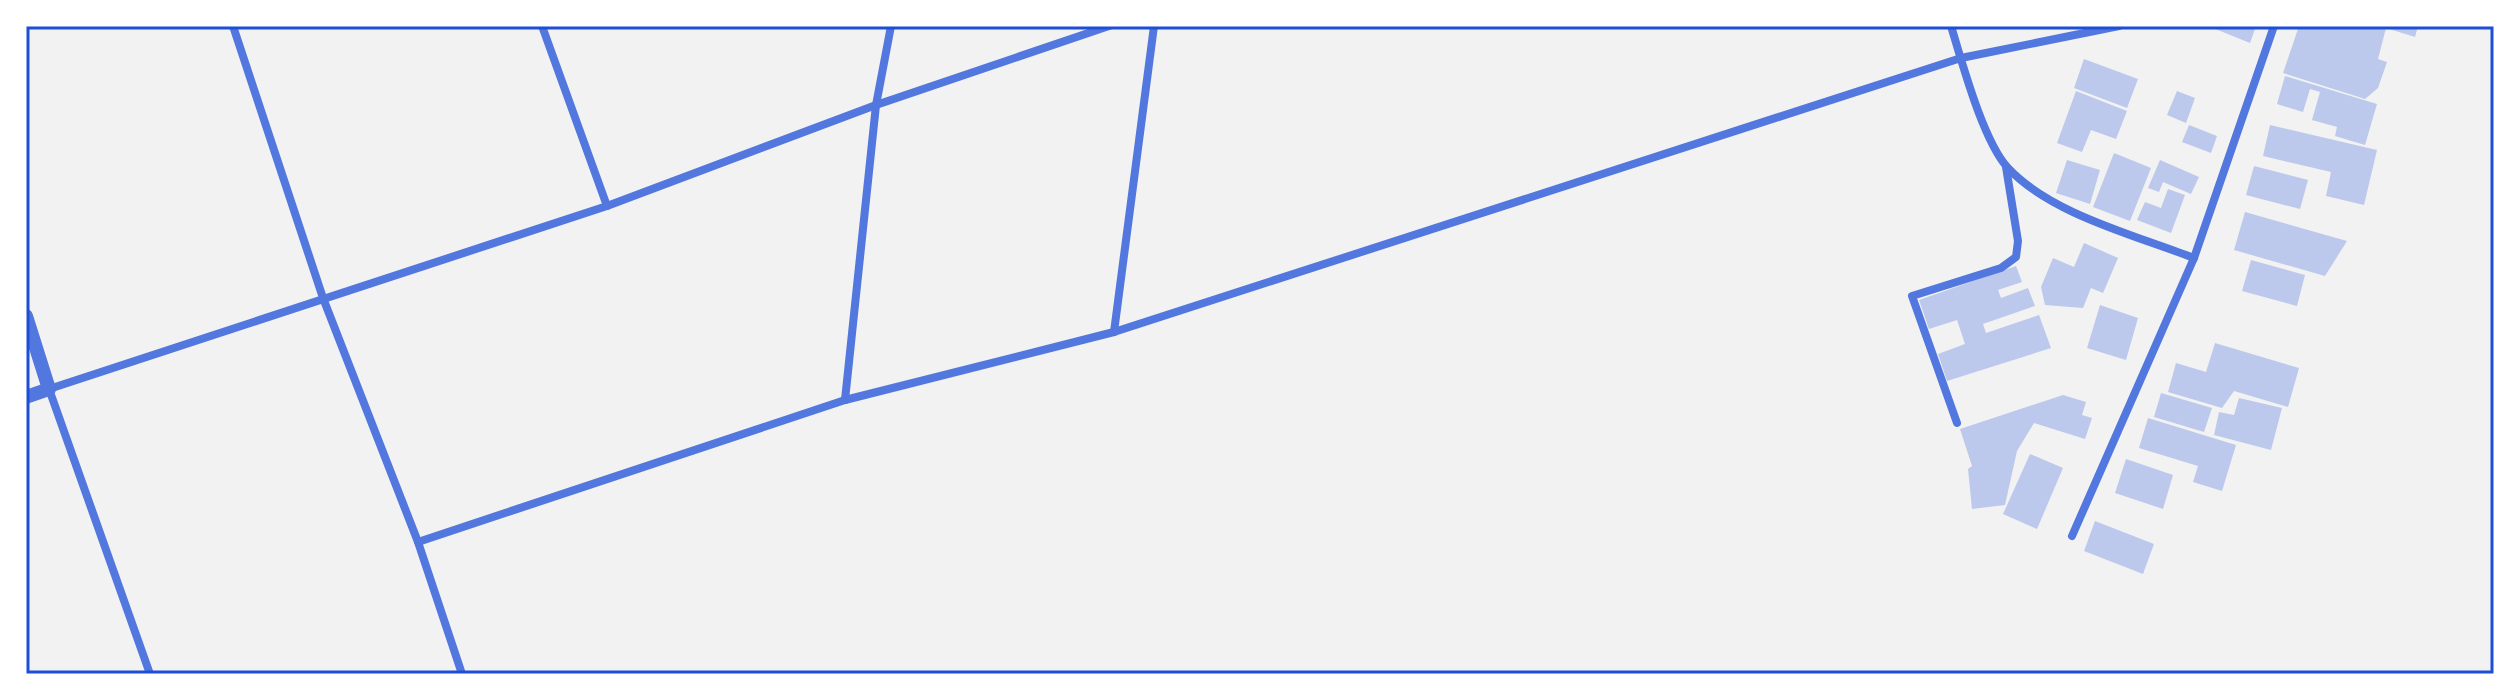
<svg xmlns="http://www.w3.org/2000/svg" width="2520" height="700" font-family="Lato,sans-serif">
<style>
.building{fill:#bdc9ec}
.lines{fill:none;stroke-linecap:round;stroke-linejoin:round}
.minor{stroke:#5277de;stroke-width:8}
.tertiary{stroke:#5277de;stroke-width:14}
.neatline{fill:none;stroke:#1d4ed8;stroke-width:3}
</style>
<rect width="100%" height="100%" fill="#f2f2f2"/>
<!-- building -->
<g class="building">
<path d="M2208 26H2256L2250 43Z"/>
<path d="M2299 26H2418L2415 37 2386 28 2378 59 2387 62 2378 88 2365 99 2283 73Z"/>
<path d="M2084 59 2138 79 2127 108 2074 88Z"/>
<path d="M2285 76 2377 104 2365 145 2335 136 2337 127 2312 120 2320 92 2310 89 2303 112 2277 104Z"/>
<path d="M2076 91 2127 111 2116 139 2091 130 2082 152 2057 143Z"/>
<path d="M2177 91 2195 98 2186 123 2167 115Z"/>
<path d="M2189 125 2217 136 2211 153 2182 142Z"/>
<path d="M2270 125 2377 150 2364 205 2326 196 2331 172 2263 156Z"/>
<path d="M2114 153 2151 168 2130 221 2093 207Z"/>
<path d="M2067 160 2100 170 2090 204 2056 193Z"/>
<path d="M2160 160 2199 177 2191 194 2163 182 2159 192 2148 188Z"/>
<path d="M2254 166 2308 180 2300 209 2246 195Z"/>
<path d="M2168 189 2185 195 2171 233 2137 220 2145 202 2161 208Z"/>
<path d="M2245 212 2347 241 2325 276 2234 250Z"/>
<path d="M2084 243 2118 258 2103 293 2091 288 2083 308 2045 305 2041 287 2053 258 2074 267Z"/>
<path d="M2251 260 2305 275 2297 306 2242 291Z"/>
<path d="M2016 266 2022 282 1998 290 2001 298 2028 288 2035 306 1983 324 1986 333 2039 315 2051 348 1947 381 1938 354 1965 344 1957 320 1929 329 1919 300Z"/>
<path d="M2100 305 2138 318 2126 360 2087 348Z"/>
<path d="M2215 343 2299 368 2288 407 2234 391 2222 408 2168 392 2176 363 2206 372Z"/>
<path d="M2161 393 2212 408 2204 432 2154 417Z"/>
<path d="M2063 395 2086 402 2082 415 2092 418 2085 439 2034 423 2017 451 2005 505 1972 509 1968 469 1972 466 1960 429Z"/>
<path d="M2239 398 2282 408 2271 450 2214 435 2219 412 2234 415Z"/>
<path d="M2148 418 2236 445 2222 491 2193 482 2198 466 2139 448Z"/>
<path d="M2030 454 2063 468 2037 529 2003 514Z"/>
<path d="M2126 459 2173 475 2163 509 2115 493Z"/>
<path d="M2095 521 2154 544 2143 574 2084 551Z"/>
</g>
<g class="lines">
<!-- minor -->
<g class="minor">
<path d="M233 26 323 298 418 542 462 674"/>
<path d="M542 26 607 206"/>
<path d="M1951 26C1962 62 1983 141 2008 168 2051 214 2135 235 2194 258"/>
<path d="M1114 332 1154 26"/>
<path d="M845 400 876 105 891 26"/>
<path d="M1957 423 1912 296 2001 268 2016 257 2018 241 2006 167"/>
<path d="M2072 536 2194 258 2274 26"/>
<path d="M418 542 845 400 1114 332 1961 58 2119 26"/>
<path d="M150 674 49 389 607 206 876 105 1109 26"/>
</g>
<!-- tertiary -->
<path class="tertiary" d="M26 316 49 389 26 397"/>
</g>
<!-- border -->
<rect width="2520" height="700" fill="none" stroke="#ffffff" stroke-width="56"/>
<rect x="28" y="28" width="2464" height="644" class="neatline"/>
</svg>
